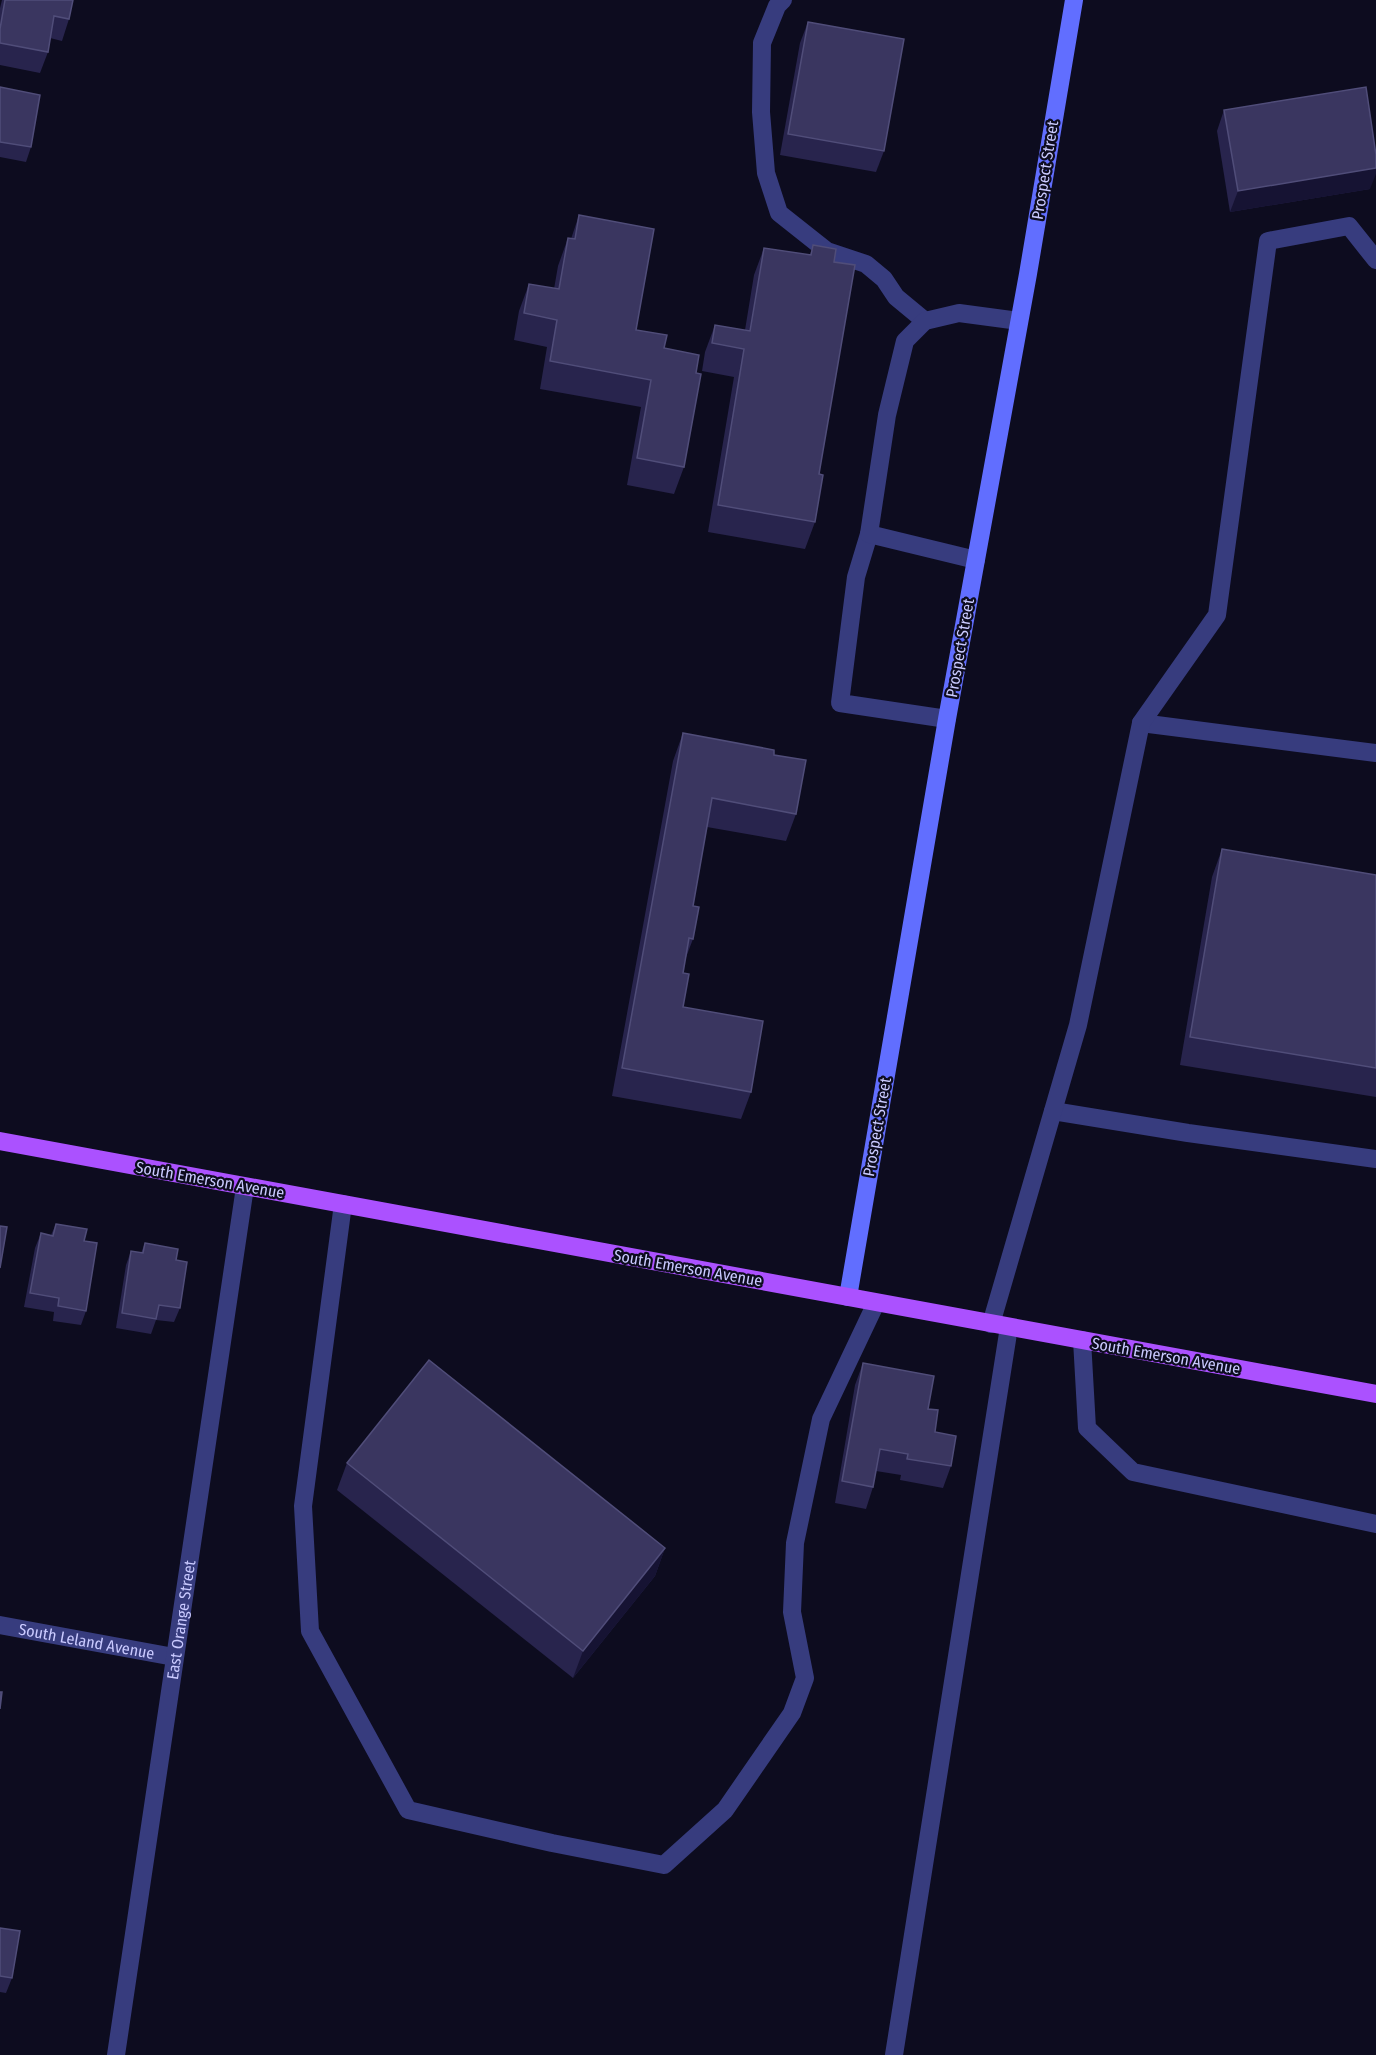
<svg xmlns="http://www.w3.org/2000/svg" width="1376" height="2055" font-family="'Fira Sans Condensed',sans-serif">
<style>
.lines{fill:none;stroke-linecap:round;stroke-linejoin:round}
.lane{stroke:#373c7e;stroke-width:18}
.street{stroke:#373c7e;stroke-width:18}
.secondary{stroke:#616eff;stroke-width:18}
.primary{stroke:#ab51ff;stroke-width:18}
.wall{fill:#28244d}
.shaded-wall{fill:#161333}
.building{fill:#3a3660;stroke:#504d79;stroke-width:1.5}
.labels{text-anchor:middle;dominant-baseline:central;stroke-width:4.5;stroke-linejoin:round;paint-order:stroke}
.street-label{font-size:16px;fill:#cacaff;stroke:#0d0c1f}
</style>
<rect width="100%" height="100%" fill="#0d0c1f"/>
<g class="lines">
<!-- lane -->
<g class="lane">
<path d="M783 0 777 6 762 43 761 112 766 173 779 213 827 251 866 264 884 279 896 297 925 321"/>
<path d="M869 534 856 577 840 703 947 719"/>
<path d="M976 560 869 534 887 415 905 341 925 321 959 313 1019 321"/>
<path d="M1141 723 1376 753"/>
<path d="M1053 1111 1188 1133 1376 1159"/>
<path d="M343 1204 303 1506 310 1631 408 1810 552 1843 664 1865 725 1810 792 1713 805 1678 792 1612 795 1543 821 1419 876 1303"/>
<path d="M991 1324 1078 1025 1141 723 1217 615 1268 241 1349 226 1376 260"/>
<path d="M1082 1340 1087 1428 1133 1472 1376 1524"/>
<path d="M894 2055 1009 1327"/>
</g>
<!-- street -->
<g class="street">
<path id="s1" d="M0 1625 174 1657"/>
<path id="s2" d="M116 2055 245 1187"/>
</g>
<!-- secondary -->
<path class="secondary" d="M848 1297 947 719 1028 274 1074 0"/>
<!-- primary -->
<path class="primary" d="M0 1141 1376 1394"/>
</g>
<!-- wall -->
<g class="wall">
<path d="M2 0H73L69 19 62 41 50 38 48 52 40 73 0 65V8Z"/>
<path d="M808 22 884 151 876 172 780 155 800 43Z"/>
<path d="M0 87 31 147 26 162 0 157Z"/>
<path d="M1224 110 1370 189 1230 212 1217 131Z"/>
<path d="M579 215 636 330 664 348 696 373 684 467 674 494 627 485 641 407 540 389 547 347 514 340 519 311 529 284 554 289 558 266 568 238 571 239Z"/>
<path d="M813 245 834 262 815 522 805 549 708 532 734 377 702 371 705 352 715 325 745 330 754 275 764 248 810 255Z"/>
<path d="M683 733 774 755 796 814 786 841 707 827 693 906V939L685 960 683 973V1007L751 1092 741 1119 612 1096 673 761Z"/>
<path d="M1222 849 1376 875V1097L1180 1065 1212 877Z"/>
<path d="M56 1224 84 1241 86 1311 81 1325 53 1321 54 1312 24 1307 35 1248 41 1233 51 1235Z"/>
<path d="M145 1243 176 1260 180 1308 174 1322 156 1320 151 1334 116 1328 126 1265 131 1251 141 1253Z"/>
<path d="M863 1363 928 1409 935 1432 951 1466 943 1488 900 1480 901 1475 876 1471 873 1487 866 1509 835 1503 855 1385Z"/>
<path d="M347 1463 665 1548 655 1576 573 1678 337 1490Z"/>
<path d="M0 1928 12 1978 6 1993 0 1992Z"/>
</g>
<!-- shaded-wall -->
<g class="shaded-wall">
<path d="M1376 168V174L1370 189 1230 212 1238 191Z"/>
<path d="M665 1548 655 1576 573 1678 583 1651Z"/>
</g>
<!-- building -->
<g class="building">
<path d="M5 0H73L69 19 54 16 48 52 0 43V29Z"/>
<path d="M808 22 904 39 884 151 788 134Z"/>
<path d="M0 87 40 95 31 147 0 142Z"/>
<path d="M1366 87 1376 155V168L1238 191 1224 110Z"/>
<path d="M579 215 654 229 636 330 667 335 664 348 699 355 696 373 701 374 684 467 637 458 651 380 550 361 557 320 524 313 529 284 559 289 568 238 575 239Z"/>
<path d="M813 245 836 249 834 262 855 265 819 474 823 475 815 522 718 505 744 349 712 343 715 325 750 331 764 248 811 255Z"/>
<path d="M683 733 774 750V755L806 760 796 814 712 798 693 906 699 907 693 939 689 938 683 973 689 974 683 1007 763 1021 751 1092 622 1068Z"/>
<path d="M1222 849 1376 875V1068L1190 1037Z"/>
<path d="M56 1224 87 1229 84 1241 97 1243 86 1311 58 1306 59 1298 30 1293 41 1233 53 1236Z"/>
<path d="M0 1226 7 1227 0 1268Z"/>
<path d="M145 1243 178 1249 176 1260 187 1262 180 1308 159 1305 156 1319 122 1313 131 1251 143 1253Z"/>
<path d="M429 1360 665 1548 583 1651 347 1463Z"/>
<path d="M863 1363 934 1376 928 1409 938 1410 935 1432 956 1436 951 1466 907 1459 908 1454 880 1449 873 1487 842 1481Z"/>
<path d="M0 1692H2L0 1709Z"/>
<path d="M0 1928 20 1931 12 1978 0 1976Z"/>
</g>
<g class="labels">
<!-- street labels -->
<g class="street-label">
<text transform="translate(1045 170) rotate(-81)">Prospect Street</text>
<text transform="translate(960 648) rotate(-80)">Prospect Street</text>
<text transform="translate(877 1127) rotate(-80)">Prospect Street</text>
<text transform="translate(210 1180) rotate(10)">South Emerson Avenue</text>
<text transform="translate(688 1268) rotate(10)">South Emerson Avenue</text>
<text transform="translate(1166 1356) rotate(10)">South Emerson Avenue</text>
<text stroke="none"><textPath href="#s2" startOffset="440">East Orange Street</textPath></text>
<text stroke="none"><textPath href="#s1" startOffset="88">South Leland Avenue</textPath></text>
</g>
</g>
</svg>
